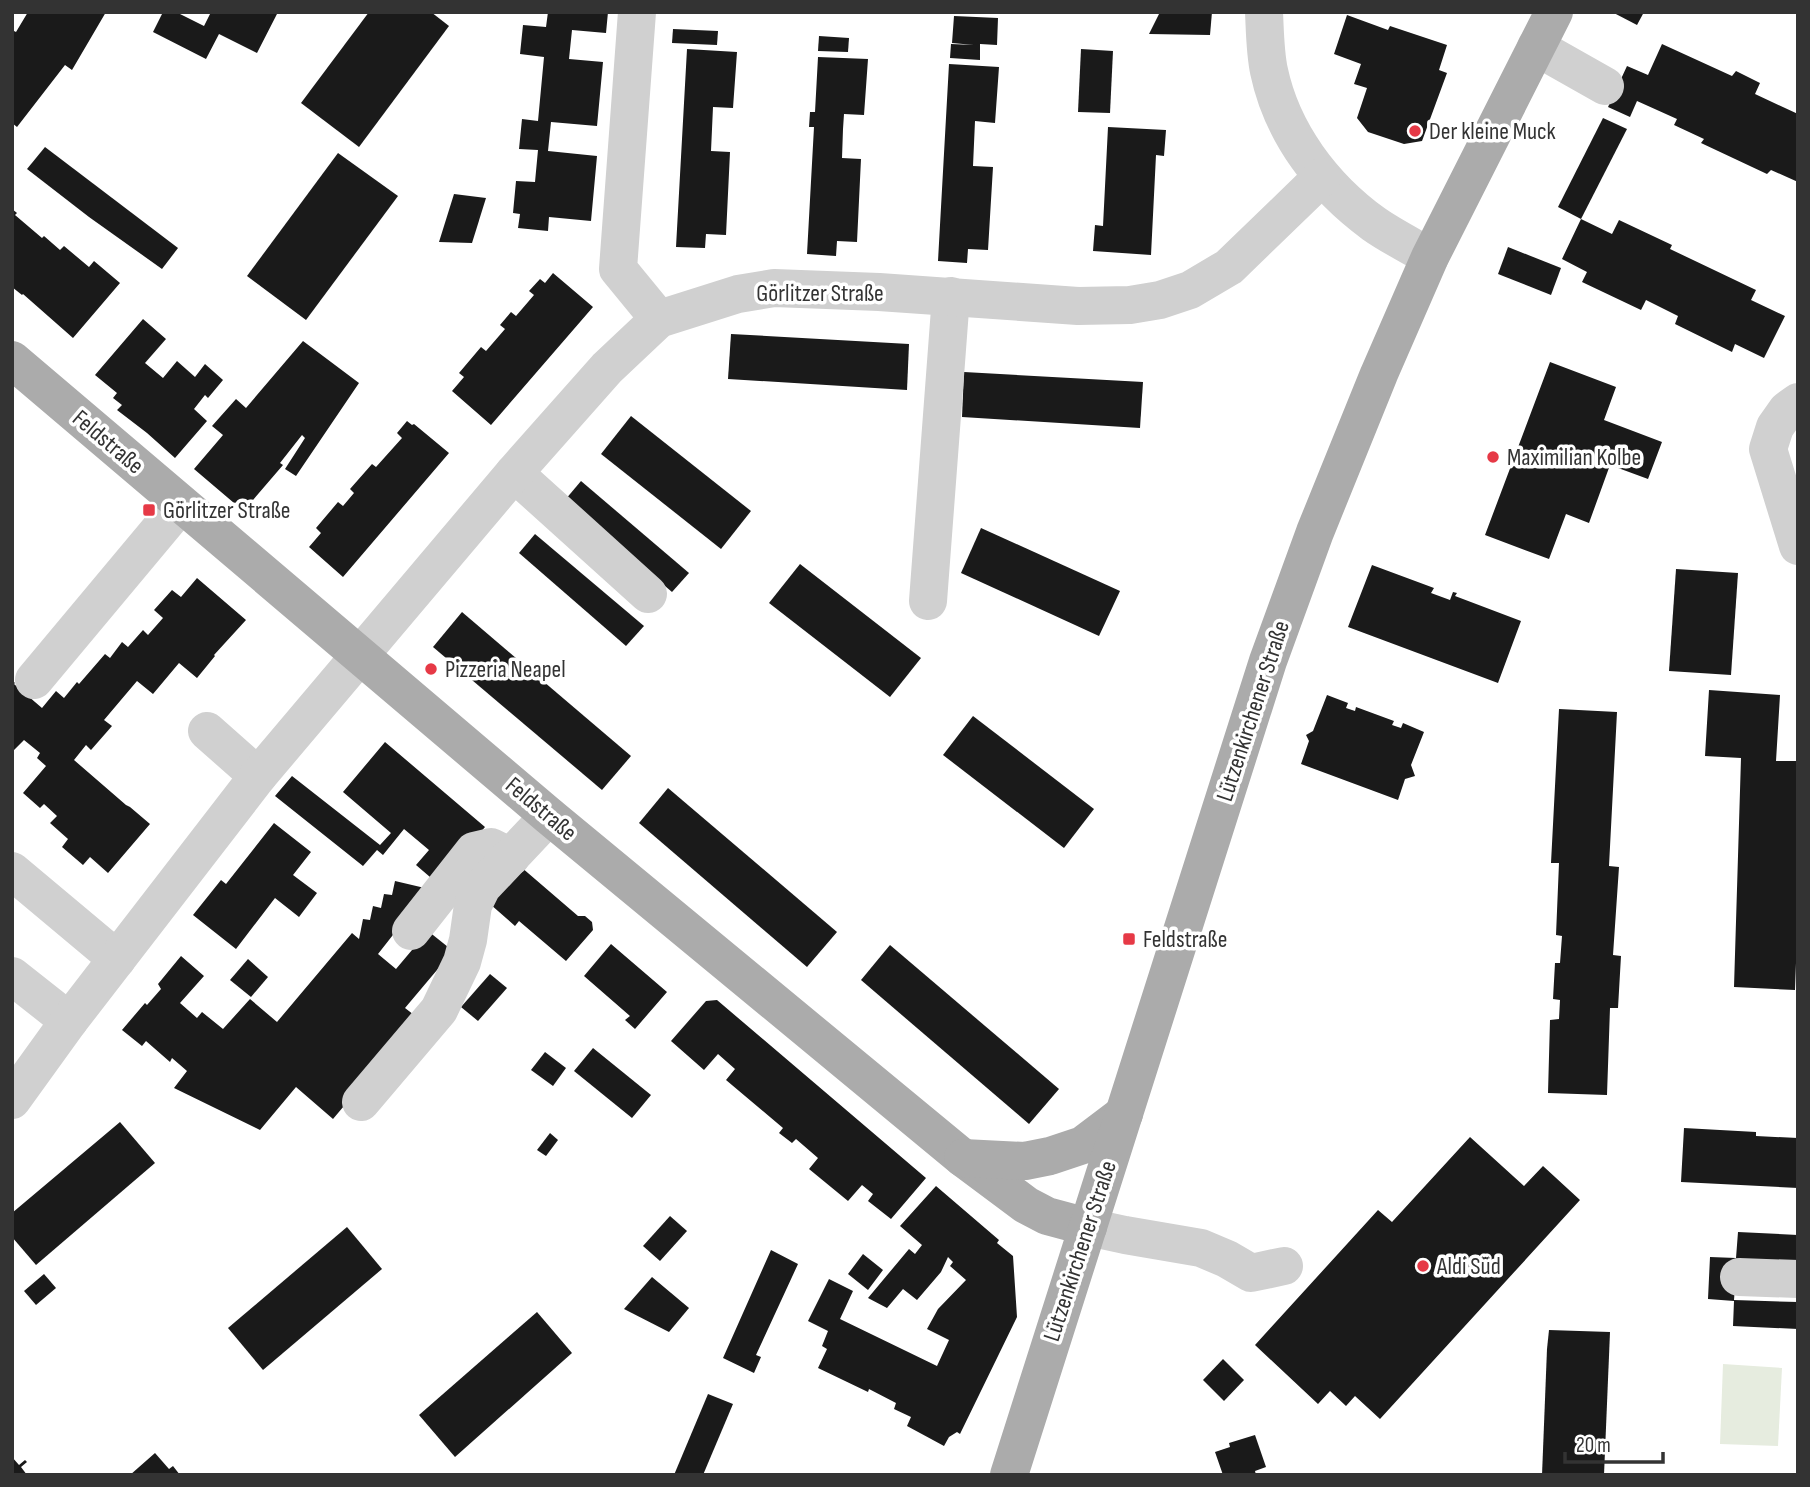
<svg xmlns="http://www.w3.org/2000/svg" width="1810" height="1487" font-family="'Sofia Sans Condensed',sans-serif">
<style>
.green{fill:#e6ecdf}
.building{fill:#1a1a1a}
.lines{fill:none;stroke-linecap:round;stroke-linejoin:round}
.minor{stroke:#d0d0d0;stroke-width:38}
.major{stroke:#ababab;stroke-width:38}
.poi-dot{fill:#e63946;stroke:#fff;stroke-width:2.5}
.labels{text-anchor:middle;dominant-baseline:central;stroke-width:7;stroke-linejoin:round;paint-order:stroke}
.poi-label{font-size:24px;fill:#333;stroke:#fff;text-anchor:start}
.street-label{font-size:24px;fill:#333;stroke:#fff}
</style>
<rect width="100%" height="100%" fill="#fff"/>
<!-- green -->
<path class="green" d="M1723 1364 1782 1368 1778 1446 1720 1444Z"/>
<!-- building -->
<g class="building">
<path d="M28 12H106L72 70 65 65 17 127 12 123V30L16 32Z"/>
<path d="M163 12H176L204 26 211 12H278L257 53 219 34 206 59 153 32Z"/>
<path d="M369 12H431L449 26 359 147 301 103Z"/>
<path d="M548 12H608L606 33 572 30 569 59 603 62 597 126 551 122 548 151 597 156 591 221 549 217 548 231 518 228 520 214 513 213 516 181 535 182 538 150 519 149 522 119 538 121 544 57 520 54 523 25 546 27Z"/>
<path d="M1160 12H1212L1210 35 1149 34Z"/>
<path d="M1612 12H1644L1637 25Z"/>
<path d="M1347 15 1388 30 1390 26 1447 45 1439 70 1447 73 1422 141 1404 144 1368 132 1357 118 1367 88 1354 84 1361 64 1334 54Z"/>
<path d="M954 16 998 18 997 45 980 44V60L950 58 951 44 974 45 952 43Z"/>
<path d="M673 29 718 31 717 45 672 43Z"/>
<path d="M819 36 849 38 848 52 818 51Z"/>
<path d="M1662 44 1732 76 1736 71 1760 83 1755 94 1798 114V182L1771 170 1767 174 1701 143 1704 139 1674 125 1677 119 1637 101 1630 117 1608 107 1627 66 1648 75Z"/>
<path d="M687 49 737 52 733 108 713 107 711 151 730 152 726 235 706 234 705 248 676 247Z"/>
<path d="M1081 49 1113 51 1110 113 1078 112Z"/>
<path d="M818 57 868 59 864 115 844 114 843 129 842 158 861 159 857 242 837 241 836 256 807 254 814 127H809L810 112H815Z"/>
<path d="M949 64 999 67 995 123 975 121 973 166 993 167 988 250 968 249 967 263 938 261Z"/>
<path d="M1603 118 1627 129 1581 219 1558 207Z"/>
<path d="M1108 127 1166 130 1164 156 1156 155 1151 255 1093 251 1095 225 1103 226Z"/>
<path d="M45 147 178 248 162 269 89 217 27 169Z"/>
<path d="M338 153 398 196 306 320 247 276Z"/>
<path d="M454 194 486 198 472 243 439 242Z"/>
<path d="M12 209 17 213 15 215 42 238 44 236 60 250 64 246 89 267 94 261 120 283 73 338 23 294 22 295 12 287Z"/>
<path d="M1581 219 1612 234 1619 220 1672 245 1670 249 1756 290 1751 300 1785 316 1764 358 1735 344 1732 352 1675 324 1678 316 1646 300 1641 310 1582 282 1587 272 1562 259Z"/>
<path d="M1508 247 1561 268 1551 295 1498 274Z"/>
<path d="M553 273 593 307 491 425 452 391 464 377 459 373 481 347 486 351 505 329 500 325 511 312 516 316 534 295 529 291 540 279 545 283Z"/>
<path d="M143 319 166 339 145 363 163 378 177 361 195 377 205 364 223 380 208 398 205 395 194 409 207 421 175 458 147 433 117 410 122 405 113 398 117 393 95 375Z"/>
<path d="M731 334 909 344 907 390 728 379Z"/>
<path d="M303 341 359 383 296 476 285 469 305 438 302 435 280 463 283 465 253 500 234 503 194 469 223 435 212 426 236 399 246 408Z"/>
<path d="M1550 362 1616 387 1604 420 1662 442 1648 479 1610 465 1589 523 1566 514 1549 559 1485 535Z"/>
<path d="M964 372 1143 382 1140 428 962 417Z"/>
<path d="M631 416 751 511 721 549 601 454Z"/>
<path d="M407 421 412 425 414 424 449 453 343 577 309 547 321 533 316 528 338 502 343 506 354 493 350 489 372 464 376 467 402 438 397 433Z"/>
<path d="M581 481 689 573 672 592 565 500Z"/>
<path d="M981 528 1120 591 1099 636 961 573Z"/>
<path d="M535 534 644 626 626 646 519 553Z"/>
<path d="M800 564 921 658 890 697 769 603Z"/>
<path d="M1372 565 1434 588 1431 593 1450 600 1453 592 1457 593 1455 596 1521 621 1498 683 1348 627Z"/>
<path d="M1676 569 1738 573 1731 675 1669 671Z"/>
<path d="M197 578 246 620 214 655 215 656 197 678 179 663 153 694 137 681 104 720 112 726 91 750 86 745 74 760 126 805 130 807 150 824 108 873 90 857 83 865 62 847 68 839 50 823 57 816 44 804 40 808 23 793 46 766 37 758 40 753 24 740 12 752V680L15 683 14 684 42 708 56 691 64 698 77 682 79 684 105 654 110 658 122 642 128 647 143 630 148 635 163 618 154 610 172 590 181 597Z"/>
<path d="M462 612 631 756 602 790 433 647Z"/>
<path d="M1709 690 1780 695 1776 761H1798V909L1795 990 1734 987 1741 758 1705 756Z"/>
<path d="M1327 695 1348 703 1346 708 1355 711 1356 707 1394 721 1392 725 1401 728 1403 723 1424 732 1411 765 1415 776 1405 779 1398 800 1301 764 1309 741 1306 735 1313 731Z"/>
<path d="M1559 709 1617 712 1609 866 1619 867 1613 955 1621 956 1618 1008H1610L1607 1095 1548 1093 1550 1020 1559 1019 1560 1000 1553 999 1555 963H1560L1562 936 1556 935 1559 863H1551Z"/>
<path d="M973 716 1094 809 1064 848 943 755Z"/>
<path d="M385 742 485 827 437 883 416 865 429 850 404 829 383 855 377 850 363 866 275 796 292 776 380 845 391 833 343 792Z"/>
<path d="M668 788 837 932 807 967 639 823Z"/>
<path d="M274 823 311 852 293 875 317 893 299 917 275 898 236 949 193 915 221 880 226 884Z"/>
<path d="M521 867 578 916H585L592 922 593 930 566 961 519 921 515 926 490 904Z"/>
<path d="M395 881 429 889 378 954 396 969 428 931 453 951 405 1008 418 1018 333 1119 296 1087 260 1130 174 1088 187 1071 172 1058 170 1062 146 1041 142 1046 122 1030 145 1003 147 1005 161 989 158 984 181 956 204 976 180 1003 197 1018 202 1012 223 1029 250 999 277 1022 352 933 359 939 363 919 370 920 373 906 381 908 384 894 392 895Z"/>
<path d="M611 944 667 992 635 1029 625 1020 630 1016 584 976Z"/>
<path d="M890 945 1059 1089 1029 1124 861 980Z"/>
<path d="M248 959 268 977 251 997 230 980Z"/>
<path d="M490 974 507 988 478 1021 461 1007Z"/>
<path d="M717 1000 926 1178 891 1219 868 1201 873 1194 862 1185 848 1201 809 1169 818 1158 796 1139 792 1143 779 1133 783 1128 726 1080 735 1069 718 1054 704 1070 671 1041 706 1001Z"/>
<path d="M593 1048 651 1095 632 1118 574 1071Z"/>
<path d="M545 1052 566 1068 553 1086 531 1070Z"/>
<path d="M120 1122 155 1163 36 1265 12 1237V1213Z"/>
<path d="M1684 1128 1756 1132V1136L1798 1138V1188L1681 1182Z"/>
<path d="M550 1133 558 1140 546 1156 537 1150Z"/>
<path d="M1470 1137 1524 1186 1543 1166 1580 1200 1380 1419 1355 1396 1346 1406 1330 1391 1318 1404 1255 1345 1378 1210 1392 1222Z"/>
<path d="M936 1186 999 1240 997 1243 1013 1256 1017 1317 960 1434 957 1432 949 1437 944 1446 907 1426 911 1417 894 1409 896 1403 869 1389 868 1392 818 1368 827 1349 822 1346 828 1331 808 1321 829 1279 853 1291 840 1319 937 1366 949 1340 927 1329 938 1309 966 1280 950 1266 953 1262 948 1257 941 1272 917 1300 903 1289 887 1308 868 1298 909 1249 915 1254 922 1245 900 1226Z"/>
<path d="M670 1216 687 1231 660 1261 643 1246Z"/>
<path d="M347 1227 382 1269 263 1370 228 1328Z"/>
<path d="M1738 1232 1798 1235V1263L1737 1260 1734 1300 1798 1302V1329L1733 1326 1734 1301 1708 1299 1710 1257 1736 1258Z"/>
<path d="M771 1250 798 1264 756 1355 761 1357 754 1373 723 1358Z"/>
<path d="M863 1254 883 1270 868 1290 848 1274Z"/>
<path d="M44 1274 56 1288 36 1305 24 1291Z"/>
<path d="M652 1277 689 1308 669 1332 624 1309Z"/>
<path d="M537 1312 572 1353 455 1457 419 1415Z"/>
<path d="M1549 1330 1610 1332 1604 1475H1542L1547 1349Z"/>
<path d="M1223 1359 1244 1380 1224 1401 1203 1380Z"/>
<path d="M708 1394 733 1404 703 1475H674Z"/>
<path d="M1255 1435 1266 1467 1255 1471 1256 1475H1223L1215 1452 1230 1447 1229 1443Z"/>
<path d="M155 1453 169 1469 173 1466 180 1475H130Z"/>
<path d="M12 1457 19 1465 25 1460 27 1462 21 1467 27 1475H12Z"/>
</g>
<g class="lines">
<!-- minor -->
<g class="minor">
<path d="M637 12 618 269 659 319"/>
<path d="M1264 12C1265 32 1265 52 1269 71 1282 133 1323 187 1374 224 1391 236 1411 246 1430 257"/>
<path d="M1536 47 1605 86"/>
<path d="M1798 402 1787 410 1775 427 1768 449 1798 546"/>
<path d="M514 473 648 594"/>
<path d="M928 601 951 296"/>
<path d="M34 680 181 504"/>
<path d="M207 731 258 776"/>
<path d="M12 871 117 959"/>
<path d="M411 931 474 851 491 847 511 857"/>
<path d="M12 976 69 1021"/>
<path d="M12 1100 69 1021 258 776 514 473 607 368 659 319 738 294 774 288 879 292 1078 306 1130 305 1160 300 1190 290 1229 267 1322 177"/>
<path d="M361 1102 439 1010 462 962 468 940 473 905 482 887 549 816"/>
<path d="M1088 1227 1125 1235 1201 1248 1227 1259 1251 1273 1284 1266"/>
<path d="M1739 1277 1798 1279"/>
</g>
<!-- major -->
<g class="major">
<path d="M12 360 549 816 963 1158 1026 1205 1047 1216 1088 1227"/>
<path d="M963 1158 1025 1161 1050 1156 1083 1145 1124 1114"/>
<path d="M1009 1475 1268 661 1315 532 1379 374 1430 257 1554 12"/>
</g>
</g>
<!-- markers -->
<g class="poi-dot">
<circle cx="1415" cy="131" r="7"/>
<circle cx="1493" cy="457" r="7"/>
<rect x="142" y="503" width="14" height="14" rx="3.5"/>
<circle cx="431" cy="669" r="7"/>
<rect x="1122" y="932" width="14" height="14" rx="3.5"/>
<circle cx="1423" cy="1266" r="7"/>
</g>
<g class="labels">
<!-- poi labels -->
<g class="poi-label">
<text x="1429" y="131">Der kleine Muck</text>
<text x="1507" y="457">Maximilian Kolbe</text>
<text x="163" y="510">Görlitzer Straße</text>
<text x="445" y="669">Pizzeria Neapel</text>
<text x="1143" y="939">Feldstraße</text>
<text x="1437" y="1266">Aldi Süd</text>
</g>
<!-- street labels -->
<g class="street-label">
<text x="820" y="293">Görlitzer Straße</text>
<text transform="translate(108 442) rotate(40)">Feldstraße</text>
<text transform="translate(1253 711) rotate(-72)">Lützenkirchener Straße</text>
<text transform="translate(541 809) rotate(40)">Feldstraße</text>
<text transform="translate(1080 1251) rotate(-72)">Lützenkirchener Straße</text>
</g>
</g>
<!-- border -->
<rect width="1810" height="1487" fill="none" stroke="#333333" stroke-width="28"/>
<!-- scale -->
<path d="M1565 1452v10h98v-10" fill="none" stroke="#333333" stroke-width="3.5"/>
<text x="1576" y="1452" font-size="21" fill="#333333" stroke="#ffffff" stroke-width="5" paint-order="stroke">20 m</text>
</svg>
